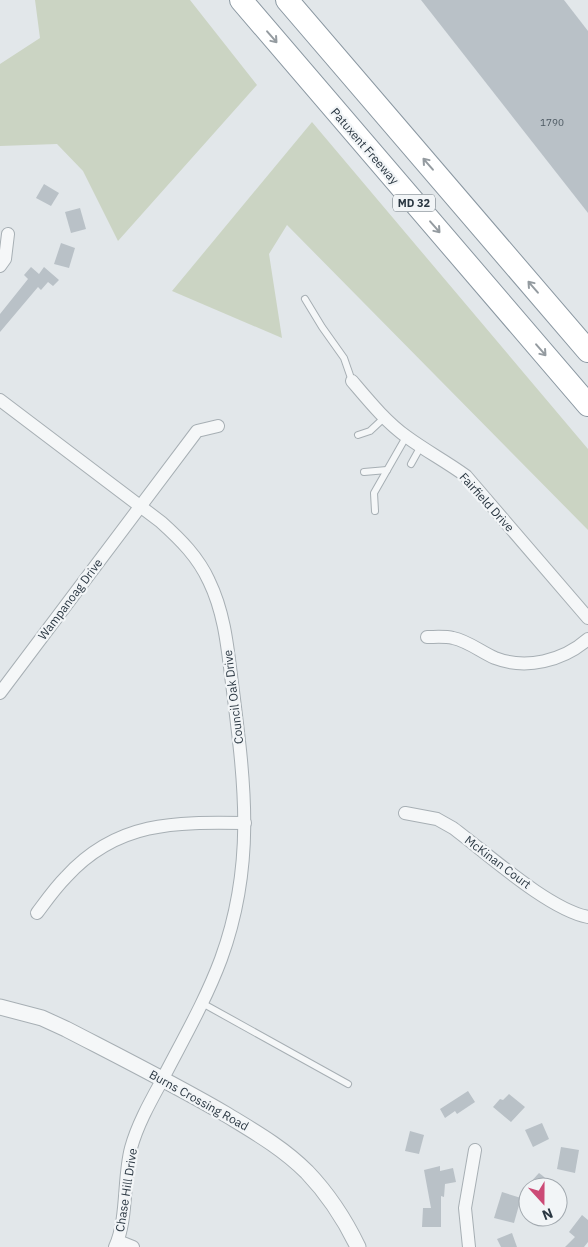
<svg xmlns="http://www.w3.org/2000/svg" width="588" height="1247" font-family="'IBM Plex Sans',sans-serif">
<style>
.green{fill:#cbd4c3}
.building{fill:#b9c1c7}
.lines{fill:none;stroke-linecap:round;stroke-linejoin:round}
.service-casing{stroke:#a7afb4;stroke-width:8}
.minor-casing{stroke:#a7afb4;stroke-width:14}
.tertiary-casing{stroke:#a7afb4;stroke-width:17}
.motorway-casing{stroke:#8a97a1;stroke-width:24}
.service{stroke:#f5f7f8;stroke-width:6}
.minor{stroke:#f5f7f8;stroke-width:12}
.tertiary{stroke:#f5f7f8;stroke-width:15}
.motorway{stroke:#fff;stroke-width:22}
.oneway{stroke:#949ba0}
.labels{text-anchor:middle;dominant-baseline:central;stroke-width:4.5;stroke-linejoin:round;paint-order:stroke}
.number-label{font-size:10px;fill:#4e5a63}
.shield{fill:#f2f5f7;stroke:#667078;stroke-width:1}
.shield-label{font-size:11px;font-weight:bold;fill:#2a3742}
.street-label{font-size:12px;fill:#2a3742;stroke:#f2f5f7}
</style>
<rect width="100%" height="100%" fill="#e2e7ea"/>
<!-- green -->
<g class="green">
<path d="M35 0H190L257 85 118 241 83 171 57 144 0 146V64L40 38Z"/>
<path d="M312 122 588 449V530L287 225 269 254 282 338 172 291Z"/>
</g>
<!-- building -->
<g class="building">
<path d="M421 0H564L588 31V213Z"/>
<path d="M44 184 59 193 51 206 36 198Z"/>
<path d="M80 208 86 229 71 233 65 212Z"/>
<path d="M61 243 75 248 69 268 54 264Z"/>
<path d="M31 267 39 274 44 267 59 280 53 286 48 282 41 290 38 287 0 332V314L28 279 24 275Z"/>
<path d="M468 1091 475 1102 457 1114 455 1111 445 1118 440 1109Z"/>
<path d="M509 1094 525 1107 511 1122 493 1107 500 1099 503 1100Z"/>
<path d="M542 1123 549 1139 533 1147 525 1130Z"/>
<path d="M410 1131 424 1135 419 1154 405 1151Z"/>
<path d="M561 1147 579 1150 575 1173 557 1169Z"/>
<path d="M440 1166V1171L453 1168 456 1182 445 1184 444 1197 441 1196V1227H422L423 1208H431L424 1170Z"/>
<path d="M539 1173 543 1176 554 1187H526Z"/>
<path d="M502 1192 521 1198 514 1223 494 1218Z"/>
<path d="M582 1215 588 1220V1242L584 1247H565L575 1237 569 1232Z"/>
<path d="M512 1233 517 1247H501L497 1239Z"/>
</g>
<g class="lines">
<defs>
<g id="service">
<path d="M305 299 322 327 344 358 352 381"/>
<path d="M358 435 370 431 385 417"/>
<path d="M411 464 421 446"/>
<path d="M364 472 387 470"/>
<path d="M375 511 374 493 406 437"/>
<path d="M202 1003 348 1084"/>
</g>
<g id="minor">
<path d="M0 266 5 259 8 234"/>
<path d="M352 381C369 401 386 422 407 437 426 451 447 462 466 476L588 618"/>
<path d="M0 400 161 522C181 540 198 557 209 581 226 616 228 654 233 691 245 786 255 866 221 959 205 1002 181 1043 160 1084 149 1104 137 1126 131 1148 123 1178 128 1219 115 1247"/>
<path d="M427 637C435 637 445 636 453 638 468 641 481 652 495 658 526 670 563 661 588 639"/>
<path d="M0 693 197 431 218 426"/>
<path d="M405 813 437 819 453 828C488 854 548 909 588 917"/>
<path d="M37 913C46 901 55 888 66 877 117 821 175 822 245 823"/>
<path d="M118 1241 133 1247"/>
<path d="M469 1247 465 1208 475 1150"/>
</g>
<path id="tertiary" d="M0 1007 42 1018 66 1029C120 1057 174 1084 227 1115 255 1132 283 1148 307 1172 328 1194 345 1220 358 1247"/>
<g id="motorway">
<path d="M241 0 588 405"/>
<path d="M287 0 588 351"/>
</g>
</defs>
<!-- service casing -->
<use href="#service" class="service-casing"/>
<!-- minor casing -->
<use href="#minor" class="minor-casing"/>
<!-- tertiary casing -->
<use href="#tertiary" class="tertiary-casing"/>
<!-- motorway casing -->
<use href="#motorway" class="motorway-casing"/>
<!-- service -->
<use href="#service" class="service"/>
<!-- minor -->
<use href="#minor" class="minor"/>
<!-- tertiary -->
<use href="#tertiary" class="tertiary"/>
<!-- motorway -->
<use href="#motorway" class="motorway"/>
</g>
<!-- one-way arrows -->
<defs><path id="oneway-shaft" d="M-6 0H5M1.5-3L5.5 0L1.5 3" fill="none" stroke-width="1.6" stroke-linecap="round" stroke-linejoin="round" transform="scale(1.25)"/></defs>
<g class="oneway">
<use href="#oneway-shaft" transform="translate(272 37) rotate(49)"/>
<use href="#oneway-shaft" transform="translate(428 164) rotate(-131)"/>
<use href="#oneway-shaft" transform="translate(435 227) rotate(49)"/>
<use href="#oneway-shaft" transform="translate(533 287) rotate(-131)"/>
<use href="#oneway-shaft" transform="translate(541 350) rotate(49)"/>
</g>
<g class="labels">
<!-- number labels -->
<g class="number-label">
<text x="552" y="122">1790</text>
</g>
<!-- shield labels -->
<rect class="shield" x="393" y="194.5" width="42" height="17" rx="4"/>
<g class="shield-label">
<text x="414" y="203">MD 32</text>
</g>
<!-- street labels -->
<g class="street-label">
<text transform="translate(365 146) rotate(49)">Patuxent Freeway</text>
<text transform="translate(487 502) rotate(48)">Fairfield Drive</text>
<text transform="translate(70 599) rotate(-53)">Wampanoag Drive</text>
<text transform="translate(233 697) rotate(-97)">Council Oak Drive</text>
<text transform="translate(498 862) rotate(37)">McKinan Court</text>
<text transform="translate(199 1100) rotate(29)">Burns Crossing Road</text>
<text transform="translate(126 1190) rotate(-81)">Chase Hill Drive</text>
</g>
</g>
<!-- north arrow -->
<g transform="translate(543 1202) rotate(159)"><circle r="24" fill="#f2f5f7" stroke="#a2a9af"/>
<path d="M0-4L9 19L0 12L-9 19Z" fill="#cc4a76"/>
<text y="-8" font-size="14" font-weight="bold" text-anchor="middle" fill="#2a3742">N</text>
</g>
</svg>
